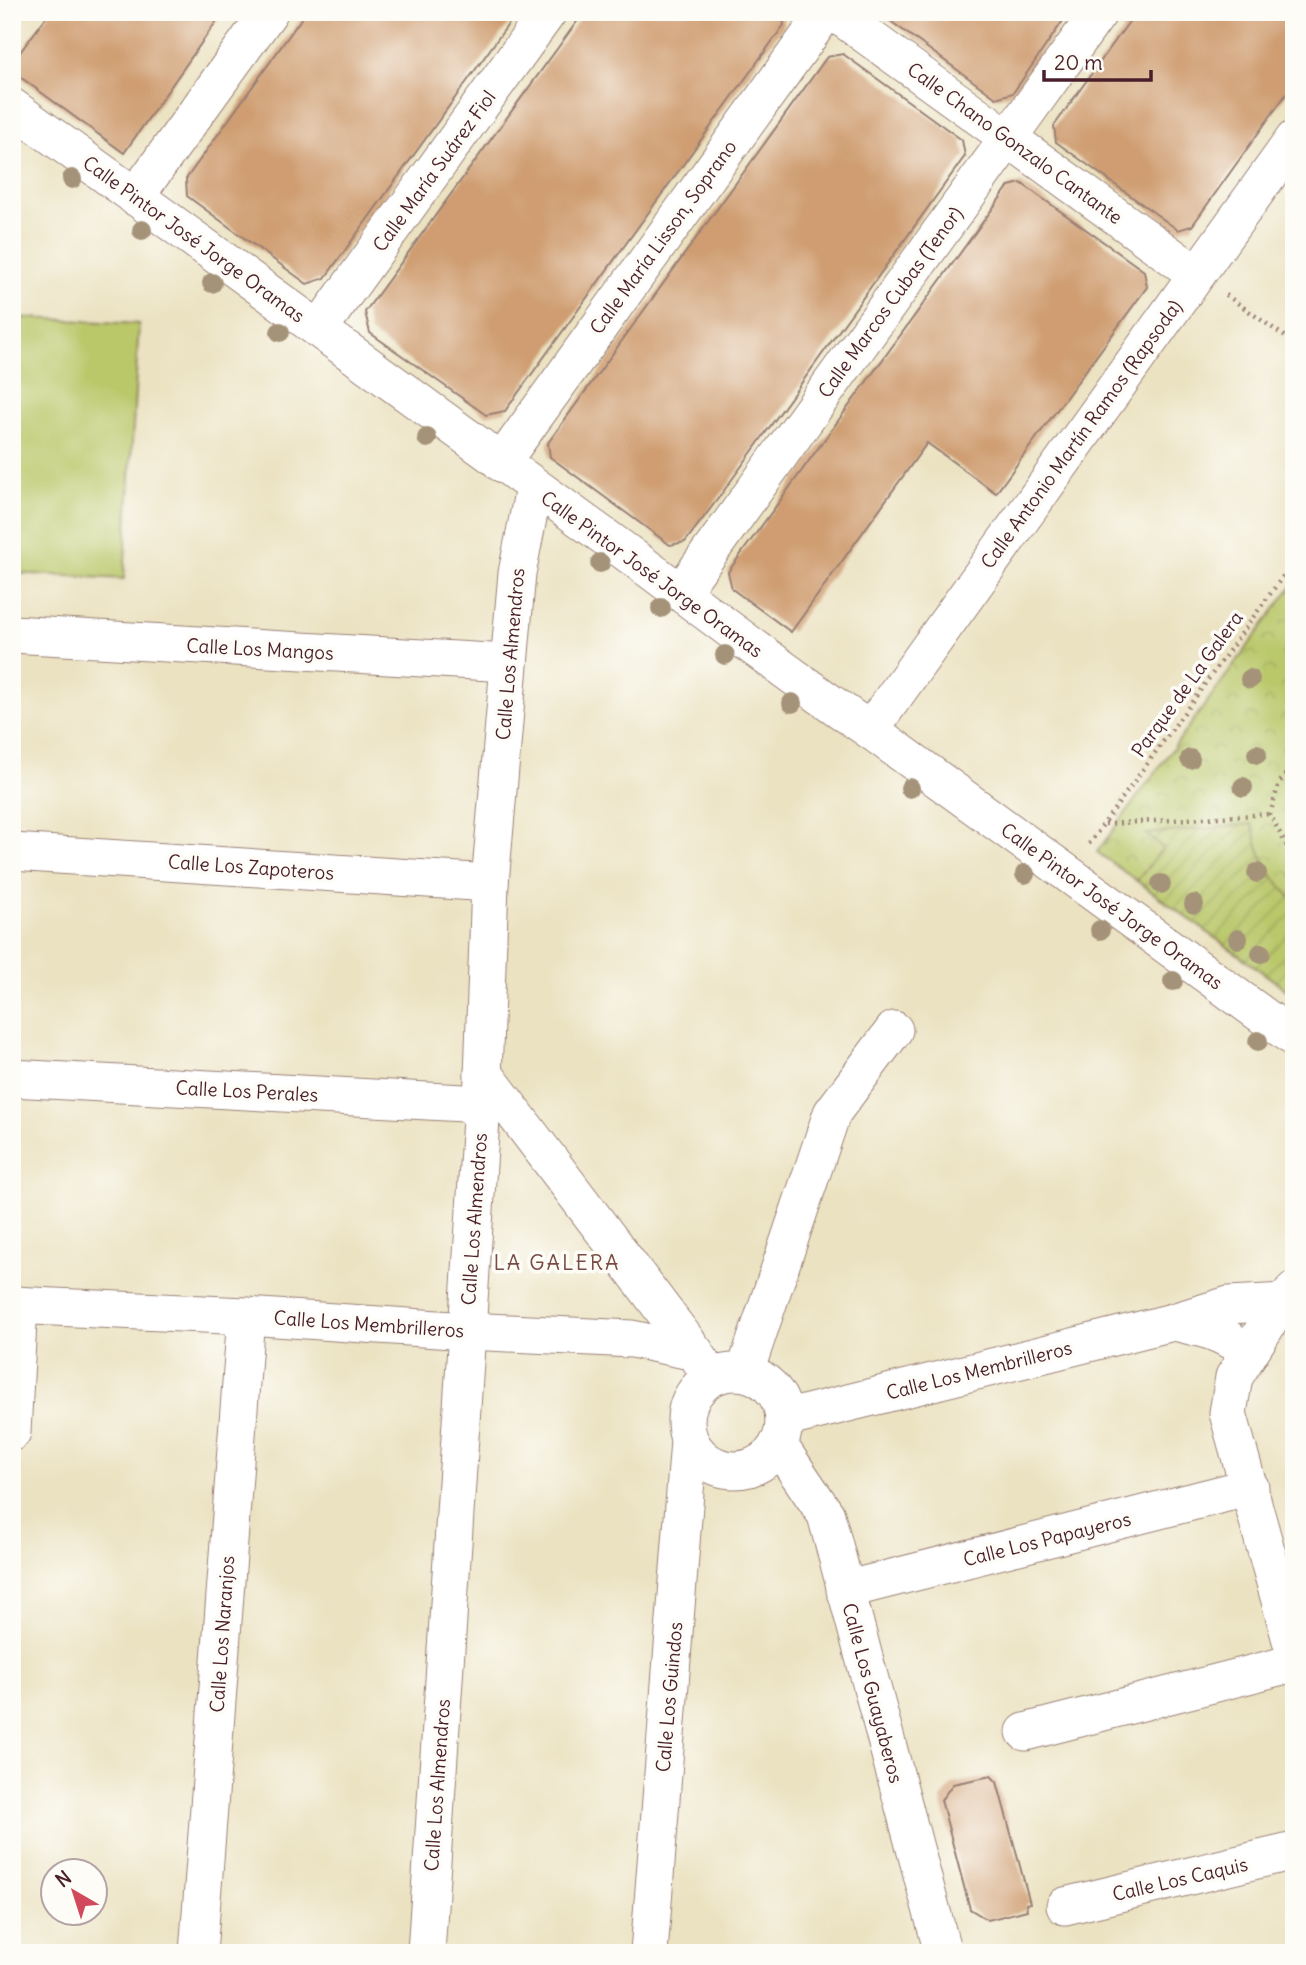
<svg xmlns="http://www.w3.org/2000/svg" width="1306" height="1965" font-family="Delius,sans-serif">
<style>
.grass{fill:#bac86b;stroke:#82744b;stroke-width:2}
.park{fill:url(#park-crowns);stroke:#82744b;stroke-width:2}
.garden{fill:url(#garden-furrows);stroke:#82744b;stroke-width:2}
.building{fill:#cf9d71}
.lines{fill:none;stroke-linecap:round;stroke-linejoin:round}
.minor-casing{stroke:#9a8076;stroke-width:39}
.path{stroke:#9a8076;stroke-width:4.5;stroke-dasharray:2 5;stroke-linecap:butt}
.minor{stroke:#fff;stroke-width:37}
.tree{fill:#a59379}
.labels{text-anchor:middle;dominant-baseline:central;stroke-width:7;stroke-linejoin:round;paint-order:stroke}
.street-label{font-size:19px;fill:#4a1f2b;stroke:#fdfcf7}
.neighbourhood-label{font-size:21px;letter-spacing:2px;fill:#794b44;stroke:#fdfcf7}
</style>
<defs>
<pattern id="park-crowns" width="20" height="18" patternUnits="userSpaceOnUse" patternTransform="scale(1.75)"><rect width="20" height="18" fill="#bac86b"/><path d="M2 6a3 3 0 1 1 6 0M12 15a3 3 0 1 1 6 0" fill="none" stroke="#a1ab5d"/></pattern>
<pattern id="garden-furrows" width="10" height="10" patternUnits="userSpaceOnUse" patternTransform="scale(1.75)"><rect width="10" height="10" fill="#bac86b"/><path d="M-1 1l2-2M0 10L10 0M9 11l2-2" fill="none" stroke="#a1ab5d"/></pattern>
</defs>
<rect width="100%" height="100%" fill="#fdfcf7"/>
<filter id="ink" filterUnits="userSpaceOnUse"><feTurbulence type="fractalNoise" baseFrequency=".0143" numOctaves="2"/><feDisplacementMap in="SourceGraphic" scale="14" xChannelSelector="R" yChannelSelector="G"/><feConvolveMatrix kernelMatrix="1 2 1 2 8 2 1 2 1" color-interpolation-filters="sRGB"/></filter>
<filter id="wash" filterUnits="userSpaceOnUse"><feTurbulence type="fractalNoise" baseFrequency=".00686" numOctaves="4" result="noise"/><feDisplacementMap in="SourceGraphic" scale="28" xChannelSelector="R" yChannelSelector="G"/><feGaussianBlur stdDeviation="1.57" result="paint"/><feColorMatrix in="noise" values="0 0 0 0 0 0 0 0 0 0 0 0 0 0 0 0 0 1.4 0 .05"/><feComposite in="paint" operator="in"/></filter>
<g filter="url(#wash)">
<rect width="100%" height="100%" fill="#ebe2c1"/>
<!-- grass -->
<path class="grass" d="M12 317 139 324 124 579 12 573Z"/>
<!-- park -->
<path class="park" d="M1294 583V995L1097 852Z"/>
<!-- garden -->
<path class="garden" d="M1252 824C1261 861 1266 872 1294 900V995L1137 881 1163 848 1146 834Z"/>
<g id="blocks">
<!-- building -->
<g class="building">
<path d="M50 12H223L124 153 12 71V63Z"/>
<path d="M306 12H517L325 278 307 284 187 196 186 179Z"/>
<path d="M584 12H782L784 25 505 411 486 415 370 333 365 312Z"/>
<path d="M878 12H1069L1013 93 996 98Z"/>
<path d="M1136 12H1294V83L1192 226 1178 230 1056 142 1054 126Z"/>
<path d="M843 54 962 140 965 156 720 496 685 542 670 545 550 457 548 443 827 57Z"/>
<path d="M1021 183 1144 271 1147 287 996 493 927 443 791 632 732 589 728 572 1009 186Z"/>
<path d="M991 1776 997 1782 1030 1903 1026 1904 1027 1910 988 1920 970 1909 941 1800 953 1784Z"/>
</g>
</g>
</g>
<g filter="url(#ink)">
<use href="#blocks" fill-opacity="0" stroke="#9a8076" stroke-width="2"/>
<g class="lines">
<defs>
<g id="minor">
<path d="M834 12 1196 274"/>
<path d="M12 107C208 249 403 391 598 532 689 597 777 668 870 730L1294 1038"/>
<path d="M135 197 269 12"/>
<path d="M319 329 548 12"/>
<path d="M501 463 826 12"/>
<path d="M681 592 1099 12"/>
<path d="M12 634 508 663"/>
<path d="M870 730 1294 139"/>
<path d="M12 852 490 883"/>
<path d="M483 1072 695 1352"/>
<path d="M12 1078 482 1104"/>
<path d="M1294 1290 1270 1320 1234 1377 1228 1413 1294 1651"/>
<path d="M12 1305 246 1316 467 1331 632 1339 695 1352 711 1377"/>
<path d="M1173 1322C1206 1329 1222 1332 1249 1353"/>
<circle cx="735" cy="1421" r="49"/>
<path d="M745 1372 832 1113 894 1030"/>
<path d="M784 1419 1173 1322 1229 1305 1284 1302"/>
<path d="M12 1432 19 1305"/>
<path d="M778 1444 826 1515 943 1953"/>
<path d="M845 1590 1250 1487"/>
<path d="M1025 1732 1294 1663"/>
<path d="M1065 1906 1294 1851"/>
<path d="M198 1953 246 1316"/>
<path d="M426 1953 482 1104 490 883 517 573 534 488"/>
<path d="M649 1953 689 1441"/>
</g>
</defs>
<!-- minor casing -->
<use href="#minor" class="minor-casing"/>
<!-- path -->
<g class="path">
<path d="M1226 295 1294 343"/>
<path d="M1294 763 1279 783 1270 814 1294 860"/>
<path d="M1105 824 1270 814"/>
<path d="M1089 844 1294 561"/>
</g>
<!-- minor -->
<use href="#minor" class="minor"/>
</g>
<!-- trees -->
<g class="tree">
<circle cx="72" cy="179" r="10"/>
<circle cx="142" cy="230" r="10"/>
<circle cx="212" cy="283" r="10"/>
<circle cx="280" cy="332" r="10"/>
<circle cx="427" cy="438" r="10"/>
<circle cx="600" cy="563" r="10"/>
<circle cx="661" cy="608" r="10"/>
<circle cx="725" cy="655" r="10"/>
<circle cx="1250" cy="679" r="10"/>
<circle cx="792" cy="703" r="10"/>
<circle cx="1257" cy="754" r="10"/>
<circle cx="1190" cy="759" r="10"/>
<circle cx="1243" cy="787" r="10"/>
<circle cx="910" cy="788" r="10"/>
<circle cx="1257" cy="873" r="10"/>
<circle cx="1025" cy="874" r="10"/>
<circle cx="1161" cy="884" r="10"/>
<circle cx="1194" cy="904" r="10"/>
<circle cx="1100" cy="930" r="10"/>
<circle cx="1238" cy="939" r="10"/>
<circle cx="1261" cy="953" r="10"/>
<circle cx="1173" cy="981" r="10"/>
<circle cx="1258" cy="1041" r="10"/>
</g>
</g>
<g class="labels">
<!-- street labels -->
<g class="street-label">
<text transform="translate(1015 143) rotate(36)">Calle Chano Gonzalo Cantante</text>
<text transform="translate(434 171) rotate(-54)">Calle María Suárez Fiol</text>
<text transform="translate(663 237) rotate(-54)">Calle María Lisson, Soprano</text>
<text transform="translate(194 239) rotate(36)">Calle Pintor José Jorge Oramas</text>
<text transform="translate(890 302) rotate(-54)">Calle Marcos Cubas (Tenor)</text>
<text transform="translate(1081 434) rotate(-54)">Calle Antonio Martín Ramos (Rapsoda)</text>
<text transform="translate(652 574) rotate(36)">Calle Pintor José Jorge Oramas</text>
<text transform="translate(260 649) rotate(3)">Calle Los Mangos</text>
<text transform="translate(510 654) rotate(-85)">Calle Los Almendros</text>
<text transform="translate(1187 684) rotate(-54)">Parque de La Galera</text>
<text transform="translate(251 867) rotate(4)">Calle Los Zapoteros</text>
<text transform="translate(1112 906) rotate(36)">Calle Pintor José Jorge Oramas</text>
<text transform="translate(247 1091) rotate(3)">Calle Los Perales</text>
<text transform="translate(474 1219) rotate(-86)">Calle Los Almendros</text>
<text transform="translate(369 1324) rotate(4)">Calle Los Membrilleros</text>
<text transform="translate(979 1370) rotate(-14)">Calle Los Membrilleros</text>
<text transform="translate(1047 1539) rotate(-14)">Calle Los Papayeros</text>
<text transform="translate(222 1634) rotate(-86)">Calle Los Naranjos</text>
<text transform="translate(873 1693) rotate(75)">Calle Los Guayaberos</text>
<text transform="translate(669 1697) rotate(-85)">Calle Los Guindos</text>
<text transform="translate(437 1785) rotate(-86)">Calle Los Almendros</text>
<text transform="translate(1180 1879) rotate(-13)">Calle Los Caquis</text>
</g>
<!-- neighbourhood labels -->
<g class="neighbourhood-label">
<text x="557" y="1262">LA GALERA</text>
</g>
</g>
<!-- margin -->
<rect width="1306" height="1965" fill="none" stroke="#fdfcf7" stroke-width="42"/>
<!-- north arrow -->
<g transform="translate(74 1892) rotate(321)"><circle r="33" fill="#fdfcf7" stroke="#b5a4a5" stroke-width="2"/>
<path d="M0-5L12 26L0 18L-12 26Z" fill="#d1495b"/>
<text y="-10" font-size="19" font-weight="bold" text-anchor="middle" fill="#4a1f2b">N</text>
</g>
<!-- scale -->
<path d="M1044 70v10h107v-10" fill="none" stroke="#4a1f2b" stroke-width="3.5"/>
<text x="1054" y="70" font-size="21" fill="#4a1f2b" stroke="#fdfcf7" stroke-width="5" paint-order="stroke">20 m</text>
</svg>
